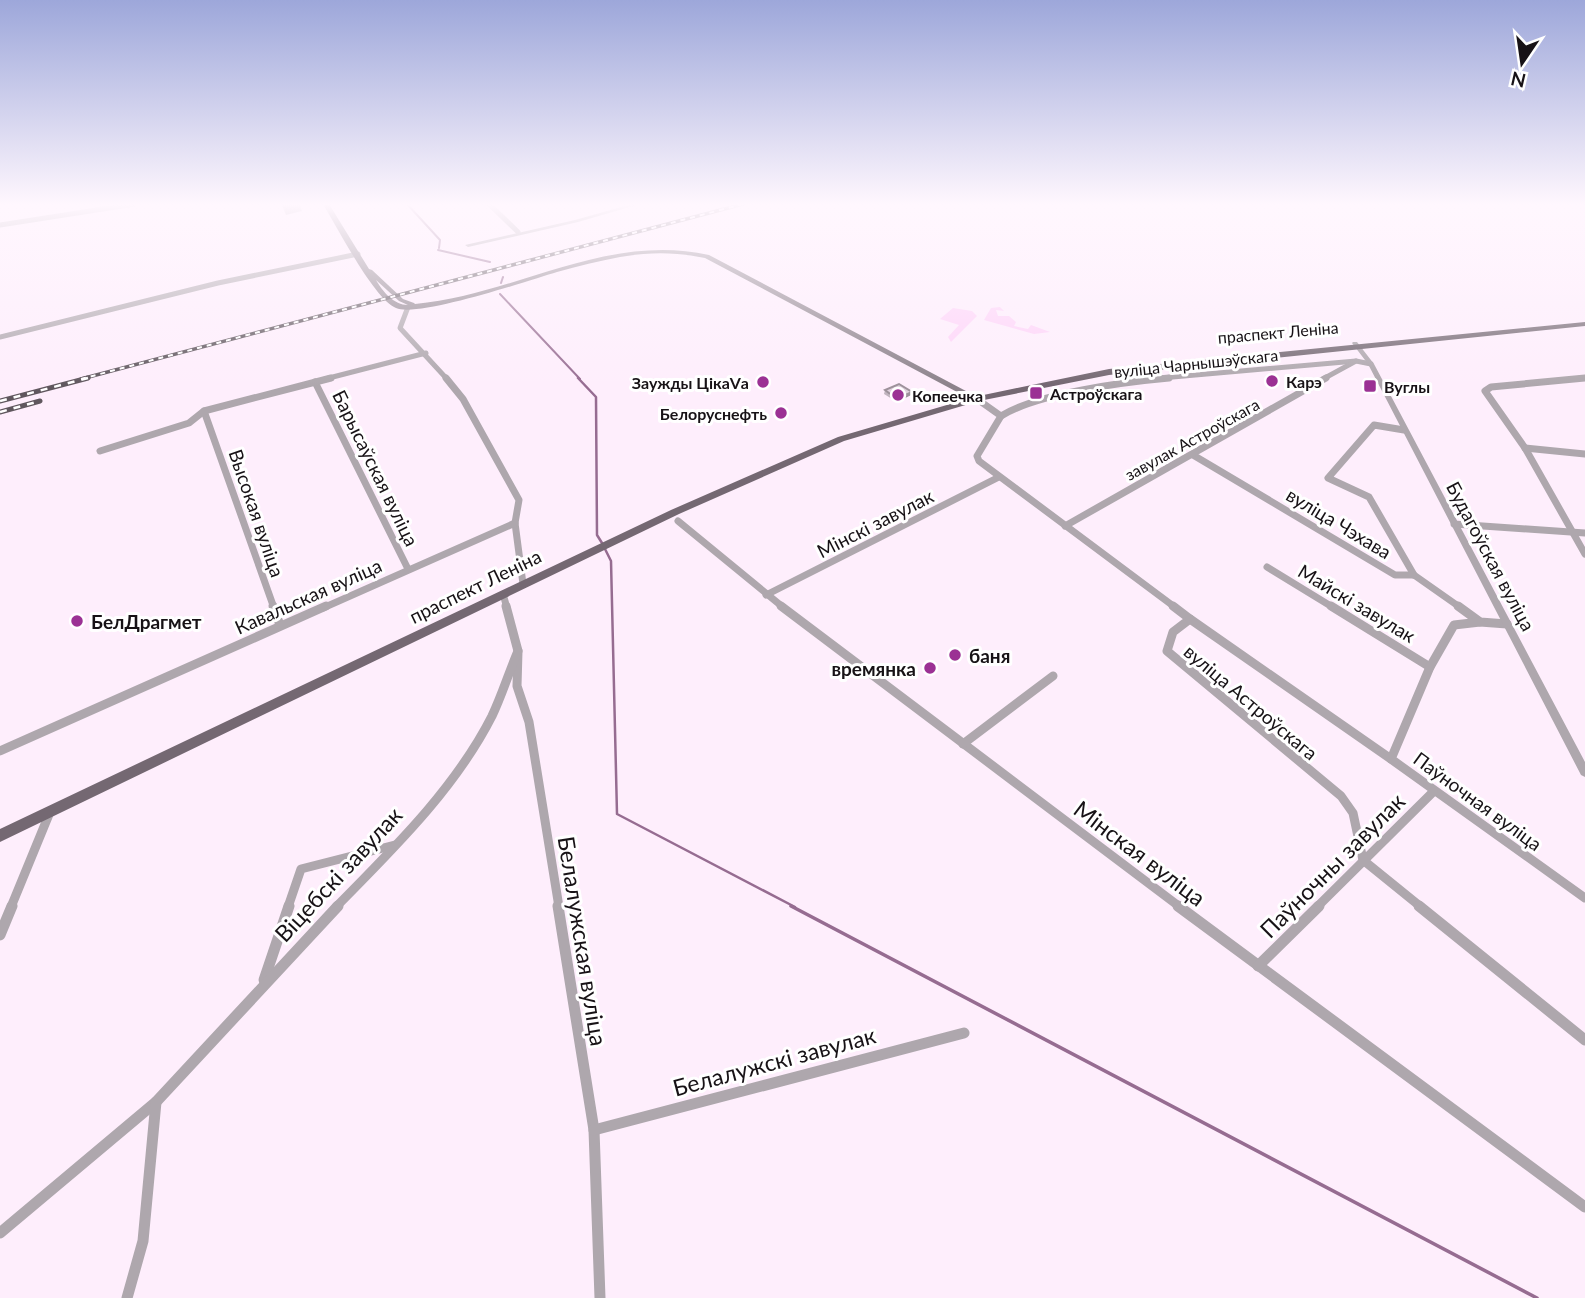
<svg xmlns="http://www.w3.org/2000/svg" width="1585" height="1298" font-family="Lato,sans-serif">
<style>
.green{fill:#fed3f8}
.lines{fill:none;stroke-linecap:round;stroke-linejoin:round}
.stream-far2{stroke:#966c91;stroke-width:2}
.stream-far1{stroke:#966c91;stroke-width:2.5}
.stream{stroke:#966c91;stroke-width:3.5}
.minor-far3{stroke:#aea7ad;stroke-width:5}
.minor-far2{stroke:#aea7ad;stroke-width:7}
.minor-far1{stroke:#aea7ad;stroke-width:9}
.minor{stroke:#aea7ad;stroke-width:11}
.tertiary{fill:#aea7ad;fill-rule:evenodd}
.secondary{fill:#8c828b;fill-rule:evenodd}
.primary{fill:#746872;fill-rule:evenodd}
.rail-far1-casing{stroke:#60575e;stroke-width:3.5}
.rail-casing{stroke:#60575e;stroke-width:5}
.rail-far1{stroke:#fff;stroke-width:2;stroke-dasharray:5;stroke-linecap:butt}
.rail{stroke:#fff;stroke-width:2.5;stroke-dasharray:7;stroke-linecap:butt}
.wall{fill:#c1b4bf}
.shaded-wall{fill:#9d929b}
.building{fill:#e0d1de;stroke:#9d929b;stroke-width:2}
.poi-dot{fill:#9b3194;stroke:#fff;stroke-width:2.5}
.labels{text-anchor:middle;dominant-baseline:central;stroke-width:6;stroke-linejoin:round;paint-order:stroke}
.far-street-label{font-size:16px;fill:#171216;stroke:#fff}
.far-poi-label{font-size:16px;font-weight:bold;fill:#171216;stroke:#fff;text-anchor:start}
.street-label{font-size:19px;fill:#171216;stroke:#fff}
.poi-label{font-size:19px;font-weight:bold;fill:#171216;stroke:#fff;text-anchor:start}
.near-street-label{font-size:23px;fill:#171216;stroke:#fff}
</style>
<rect width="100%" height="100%" fill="#feeefc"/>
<!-- green -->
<g class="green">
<path d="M1000 307 1004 311 996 310 998 316H1009L1016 322 1014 326 1028 329 1031 325 1050 332 1034 334 984 320 991 308Z"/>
<path d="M953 308 972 311 977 316 951 342 948 337 959 325 940 319Z"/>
</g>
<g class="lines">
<!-- stream-far2 -->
<g class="stream-far2">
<path d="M407 204 440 240 439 248"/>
<path d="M438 250 490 262"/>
<path d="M501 283 503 277"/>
<path d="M500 294 580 379"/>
</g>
<!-- stream-far1 -->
<g class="stream-far1">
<path d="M578 378 596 397 597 535 602 543"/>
<path d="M605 549 611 561 617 814 795 907"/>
</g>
<!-- stream -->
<path class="stream" d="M791 906 1537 1298"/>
<!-- minor-far3 -->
<g class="minor-far3">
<path d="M489 204 518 232"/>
<path d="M0 225 135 204"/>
<path d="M408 307 400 328 447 379"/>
<path d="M0 337 218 283 358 254"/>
<path d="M325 379 426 353"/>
<path d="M1150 379 1356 361"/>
<path d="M1323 379 1356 361 1371 364"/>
<path d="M1569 379 1585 378"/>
</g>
<!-- minor-far2 -->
<g class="minor-far2">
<path d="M446 378 463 399 519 500 515 523 523 584"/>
<path d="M1585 378 1491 387 1485 391 1525 448 1585 554"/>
<path d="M315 382 408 569"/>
<path d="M977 399 1001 416 977 456 979 461 1176 608"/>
<path d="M204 411 274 608"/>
<path d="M1001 416C1038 393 1125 382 1169 378"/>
<path d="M1404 430 1374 425 1328 478 1369 497 1414 575"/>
<path d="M1525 448 1585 454"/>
<path d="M100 451 189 423 204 411 331 378"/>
<path d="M1193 455 1395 575H1414L1461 608"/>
<path d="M678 521 784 608"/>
<path d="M1454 524 1585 533"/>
<path d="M1065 526 1326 378"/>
<path d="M1267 567 1334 608"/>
<path d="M503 594 507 608"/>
<path d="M766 595 999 477"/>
<path d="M323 608 515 523"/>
</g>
<!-- minor-far1 -->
<g class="minor-far1">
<path d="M273 606 280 625"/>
<path d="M506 606 518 651 517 686 529 722 559 907"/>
<path d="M781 606 1180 907"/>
<path d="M1173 606 1190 619 1173 632 1167 651 1341 796 1353 813 1363 860 1421 907"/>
<path d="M1331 606 1430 667"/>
<path d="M1458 606 1480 622 1507 624"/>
<path d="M1190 619 1391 759"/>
<path d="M1480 622 1454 625 1430 667 1391 759 1585 898"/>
<path d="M963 744 1053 676"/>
<path d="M0 751 326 606"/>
<path d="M11 907 50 812"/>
<path d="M288 907 301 869 395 845"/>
<path d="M336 907C392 850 455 789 492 716 502 695 509 672 518 651"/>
<path d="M1317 907 1433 792"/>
</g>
<!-- minor -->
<g class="minor">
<path d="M558 906 594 1130 600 1298"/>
<path d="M1178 906 1585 1207"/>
<path d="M1419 906 1585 1040"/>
<path d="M0 935 12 906"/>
<path d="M1258 966 1319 906"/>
<path d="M264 980 289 906"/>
<path d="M594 1130 964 1033"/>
<path d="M0 1233 156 1102 338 906"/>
<path d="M127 1298 143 1241 156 1102"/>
</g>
<!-- tertiary -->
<g class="tertiary">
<path d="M632 204H640L578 222 468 247 465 245 575 220Z"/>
<path d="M1353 342H1357L1374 364 1585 762V777L1581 775 1368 364 1352 343Z"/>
</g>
<!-- secondary -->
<path class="secondary" d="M323 204H329L369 269 372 270 403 299 414 303 415 304C515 295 606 232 709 255L981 399 977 401H974L705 258C676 252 649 252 620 257 599 261 578 266 557 272 530 280 418 318 396 308 374 299 337 227 323 204ZM376 280 399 301 408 305C394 305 383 292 376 280Z"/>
<!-- primary -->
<path class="primary" d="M1585 322V326L1109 375 979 401 844 441 679 514 0 842V829L671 510 838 437 974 397 1109 369Z"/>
<defs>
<path id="rail-far1" d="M81 379 743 204"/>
<g id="rail">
<path d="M0 401 88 378"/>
<path d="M0 412 40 401"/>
</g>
</defs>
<!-- rail-far1 casing -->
<use href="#rail-far1" class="rail-far1-casing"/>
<!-- rail casing -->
<use href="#rail" class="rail-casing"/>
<!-- rail-far1 -->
<use href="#rail-far1" class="rail-far1"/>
<!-- rail -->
<use href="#rail" class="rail"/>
</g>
<!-- wall -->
<path class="wall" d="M885 390 911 395 897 402 884 394Z"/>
<!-- shaded-wall -->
<g class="shaded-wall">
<path d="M285 204H299L302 211 286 215 282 205Z"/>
<path d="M912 392 911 395 897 402V399Z"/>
</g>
<!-- building -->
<path class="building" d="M899 384 912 392 897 399 885 390Z"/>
<!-- sky -->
<linearGradient id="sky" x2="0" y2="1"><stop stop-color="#9da7da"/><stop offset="0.53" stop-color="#fff7fe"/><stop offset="1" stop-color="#fff7fe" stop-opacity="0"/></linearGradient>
<rect width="1585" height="386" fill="url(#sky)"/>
<!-- markers -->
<g class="poi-dot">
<circle cx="1272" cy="381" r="7"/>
<circle cx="763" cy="382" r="7"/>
<rect x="1363" y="379" width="14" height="14" rx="3.5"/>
<rect x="1029" y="386" width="14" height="14" rx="3.5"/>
<circle cx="898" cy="395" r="7"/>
<circle cx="781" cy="413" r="7"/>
<circle cx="77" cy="621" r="7"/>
<circle cx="955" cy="655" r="7"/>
<circle cx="930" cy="668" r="7"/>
</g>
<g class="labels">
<!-- far-street labels -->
<g class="far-street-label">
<text transform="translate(1278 332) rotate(-5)">праспект Леніна</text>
<text transform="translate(1196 363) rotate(-6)">вуліца Чарнышэўскага</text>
<text transform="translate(1192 439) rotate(-29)">завулак Астроўскага</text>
</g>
<!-- far-poi labels -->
<g class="far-poi-label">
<text x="1286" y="381">Карэ</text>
<text x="749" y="382" text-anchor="end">Заужды ЦікаVа</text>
<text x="1384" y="386">Вуглы</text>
<text x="1050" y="393">Астроўскага</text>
<text x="912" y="395">Копеечка</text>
<text x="767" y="413" text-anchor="end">Белоруснефть</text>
</g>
<!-- street labels -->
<g class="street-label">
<text transform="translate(376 468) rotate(64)">Барысаўская вуліца</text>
<text transform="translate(257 513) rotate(71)">Высокая вуліца</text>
<text transform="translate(875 523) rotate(-27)">Мінскі завулак</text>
<text transform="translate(1339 523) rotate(31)">вуліца Чэхава</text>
<text transform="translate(1491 556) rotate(62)">Будагоўская вуліца</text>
<text transform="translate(475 586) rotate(-26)">праспект Леніна</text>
<text transform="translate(308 596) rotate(-24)">Кавальская вуліца</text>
<text transform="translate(1357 603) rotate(31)">Майскі завулак</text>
<text transform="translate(1251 702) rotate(40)">вуліца Астроўскага</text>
<text transform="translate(1478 801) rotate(36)">Паўночная вуліца</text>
</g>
<!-- poi labels -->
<g class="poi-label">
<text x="91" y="621">БелДрагмет</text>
<text x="969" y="655">баня</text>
<text x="916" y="668" text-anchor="end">времянка</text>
</g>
<!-- near-street labels -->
<g class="near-street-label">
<text transform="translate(1140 853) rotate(37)">Мінская вуліца</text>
<text transform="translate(1332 865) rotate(-45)">Паўночны завулак</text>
<text transform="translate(338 874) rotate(-47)">Віцебскі завулак</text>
<text transform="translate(583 941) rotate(81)">Белалужская вуліца</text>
<text transform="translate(774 1061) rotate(-15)">Белалужскі завулак</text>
</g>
</g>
<!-- north arrow -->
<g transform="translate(1522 63) rotate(193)" stroke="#ffffff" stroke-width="5" paint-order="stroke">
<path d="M0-5L12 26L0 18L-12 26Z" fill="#171216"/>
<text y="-10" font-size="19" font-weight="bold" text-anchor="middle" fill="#171216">N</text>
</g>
</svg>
